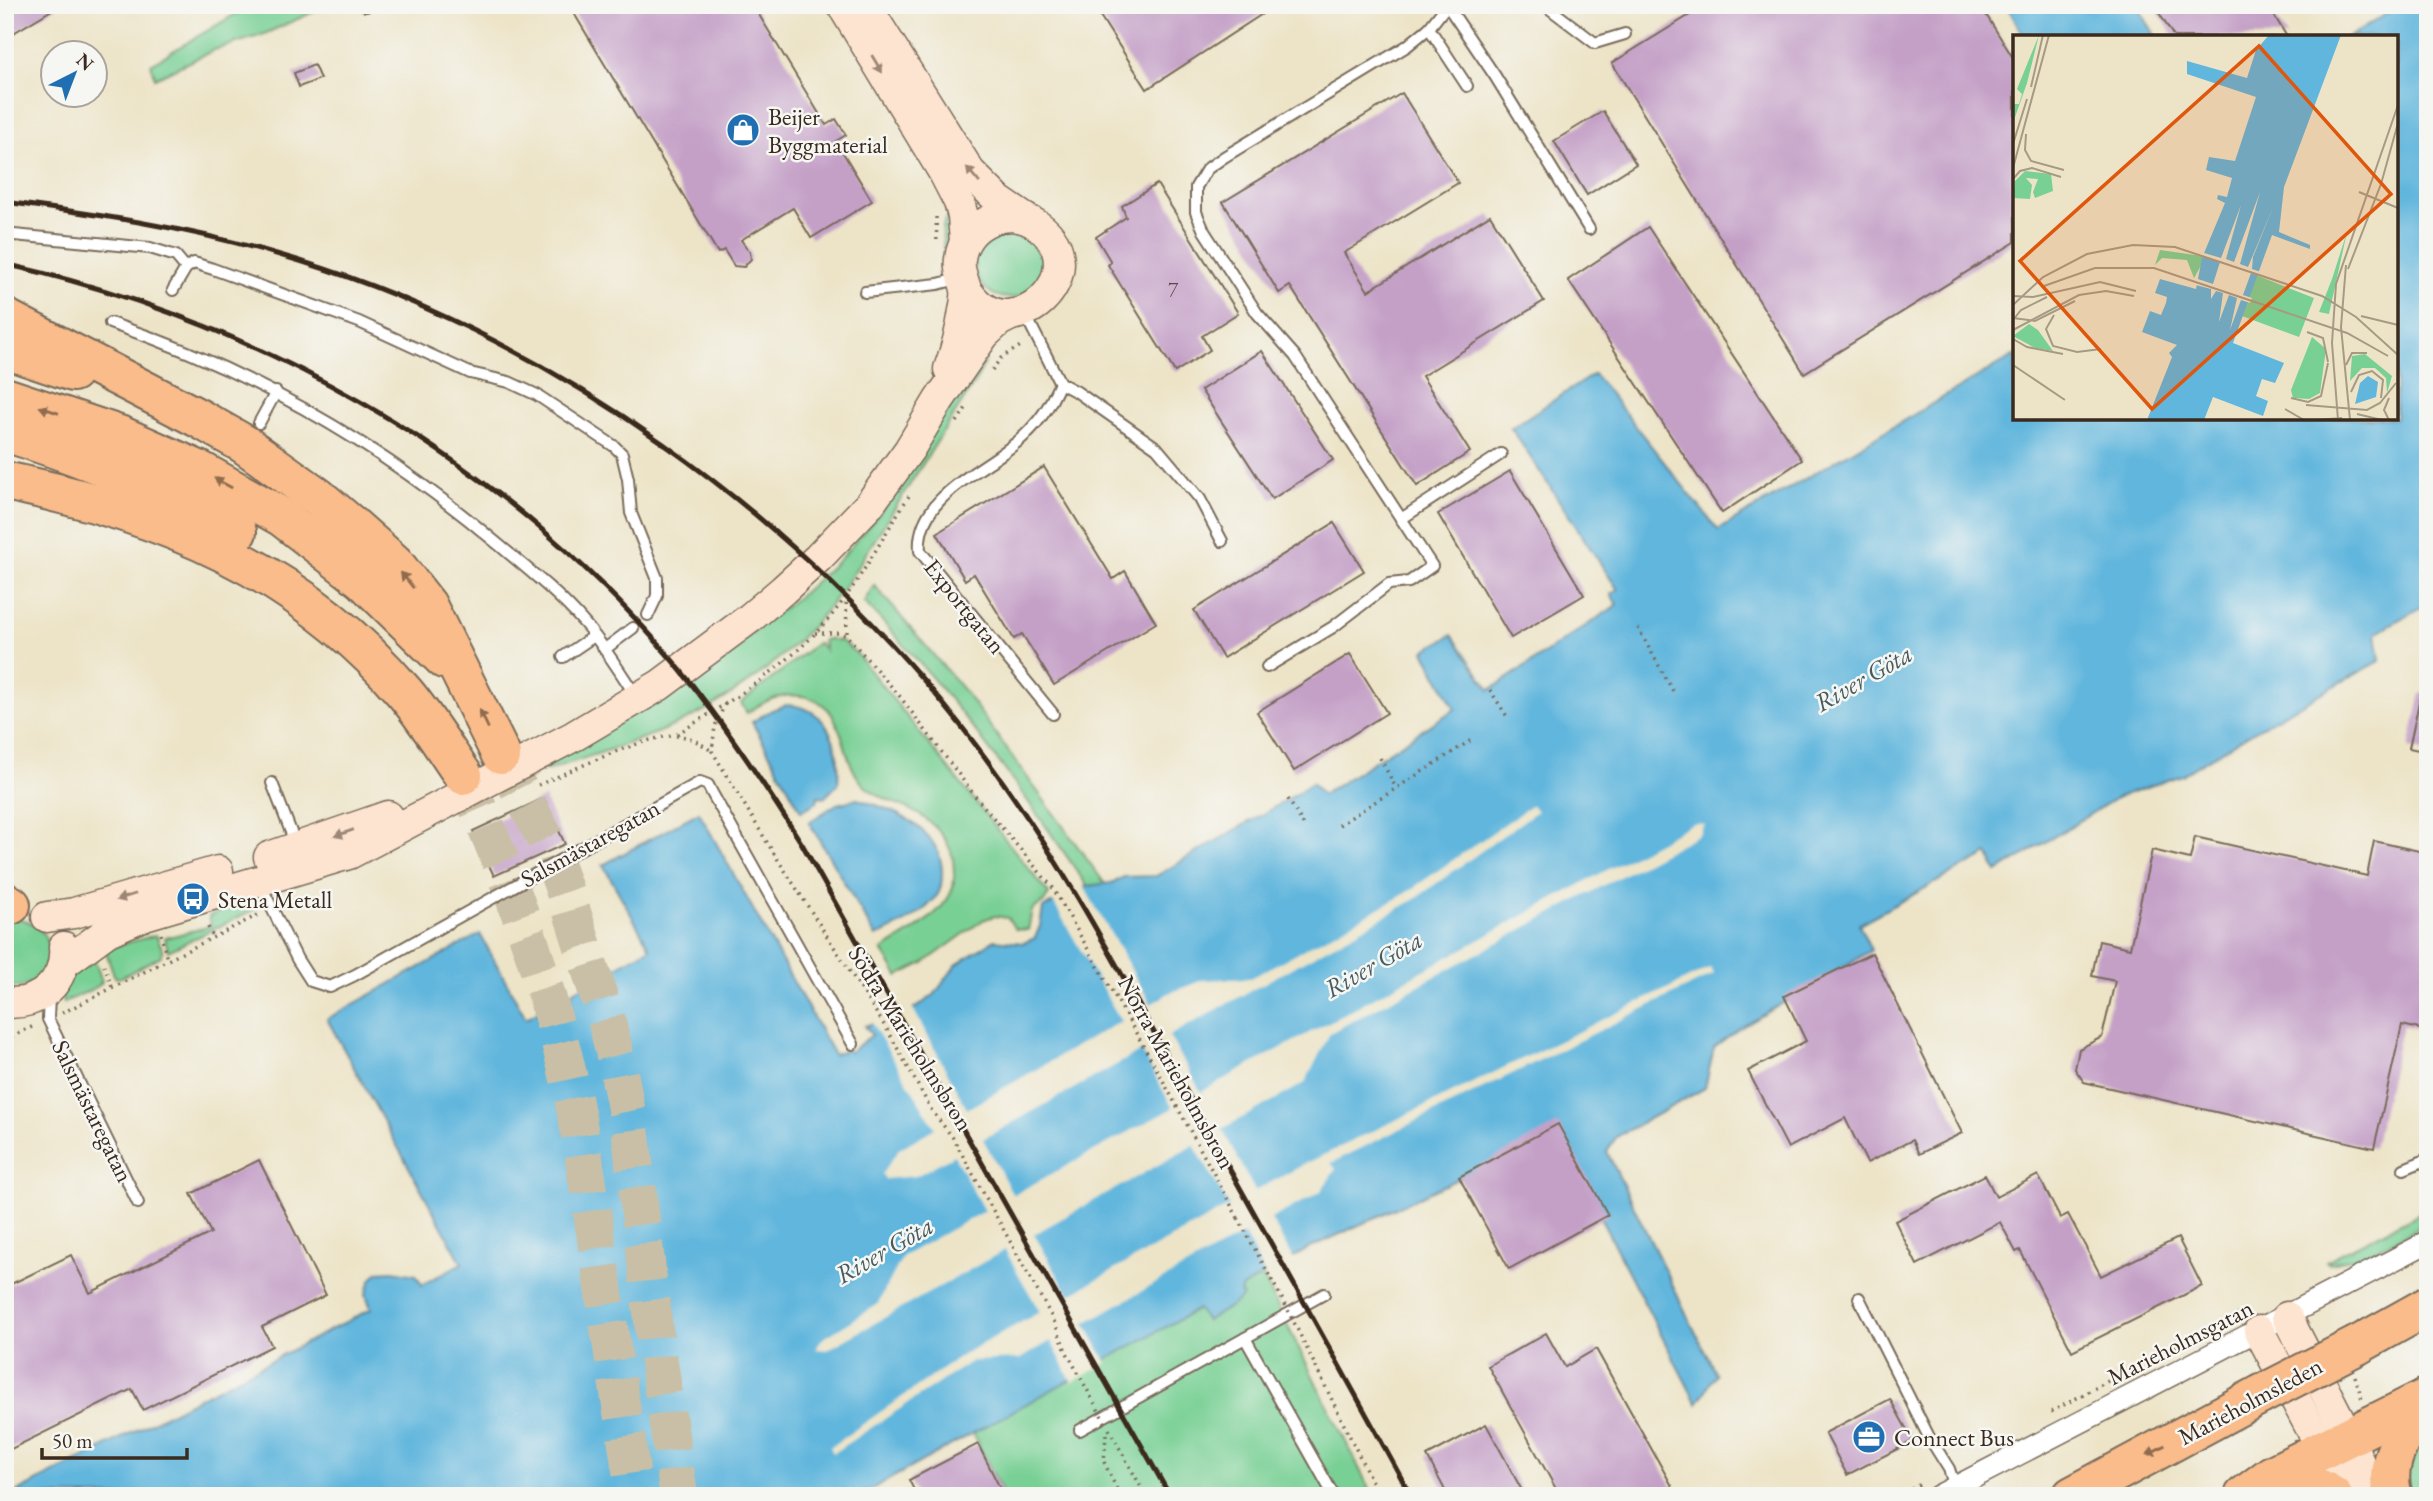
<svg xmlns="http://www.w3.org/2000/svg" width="2433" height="1501" font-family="'EB Garamond',serif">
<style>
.green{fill:#79d095;stroke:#5a7d5a;stroke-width:2}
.water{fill:#60b6dd;stroke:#4e707e;stroke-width:2}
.pier{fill:#ede4c8;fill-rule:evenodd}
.building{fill:#c4a0c7}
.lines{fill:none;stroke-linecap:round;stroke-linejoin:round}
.highway-tunnel{stroke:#c9bfa6;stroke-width:38;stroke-dasharray:38 19;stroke-linecap:butt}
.lane-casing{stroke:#796b5a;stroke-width:14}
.street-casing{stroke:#796b5a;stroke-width:24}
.secondary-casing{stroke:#796b5a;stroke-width:33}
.highway-casing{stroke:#796b5a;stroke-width:42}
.path{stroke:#796b5a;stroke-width:3.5;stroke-dasharray:2 5;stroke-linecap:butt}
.lane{stroke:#fff;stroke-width:10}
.street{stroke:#fff;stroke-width:21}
.secondary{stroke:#fde4d0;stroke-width:30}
.highway{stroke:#f9bc8a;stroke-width:38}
.rail{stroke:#3b2a1e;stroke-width:5}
.highway-bridge-casing{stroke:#796b5a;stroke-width:42;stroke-linecap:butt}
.path-bridge{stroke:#796b5a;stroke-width:3.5;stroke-dasharray:2 5;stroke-linecap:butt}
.highway-bridge{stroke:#f9bc8a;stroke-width:38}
.oneway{fill:#9c8777}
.oneway2{fill:#906c4f}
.labels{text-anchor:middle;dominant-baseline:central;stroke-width:5;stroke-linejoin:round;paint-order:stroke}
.number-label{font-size:21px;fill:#5d4848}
.poi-label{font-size:24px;fill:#3b2a1e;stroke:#f6f6f2;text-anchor:start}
.street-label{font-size:24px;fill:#3b2a1e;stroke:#f6f6f2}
.water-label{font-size:26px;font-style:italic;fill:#485b61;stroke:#f6f6f2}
.inset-road{fill:none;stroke:#a69a84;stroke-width:2}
.view{fill:#df570d;fill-opacity:0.15;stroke:#df570d;stroke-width:3.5}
.inset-edge{fill:none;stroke:#3b2a1e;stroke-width:3.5}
</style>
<rect width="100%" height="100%" fill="#f6f6f2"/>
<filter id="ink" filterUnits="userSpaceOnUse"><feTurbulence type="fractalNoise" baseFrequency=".0143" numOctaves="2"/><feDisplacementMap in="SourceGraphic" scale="14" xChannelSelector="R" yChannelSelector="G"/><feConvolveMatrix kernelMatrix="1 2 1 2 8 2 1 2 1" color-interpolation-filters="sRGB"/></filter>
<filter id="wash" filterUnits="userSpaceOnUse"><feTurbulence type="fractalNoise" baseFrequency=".00686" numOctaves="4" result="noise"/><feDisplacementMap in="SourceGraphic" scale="28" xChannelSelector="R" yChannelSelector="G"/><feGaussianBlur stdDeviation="1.57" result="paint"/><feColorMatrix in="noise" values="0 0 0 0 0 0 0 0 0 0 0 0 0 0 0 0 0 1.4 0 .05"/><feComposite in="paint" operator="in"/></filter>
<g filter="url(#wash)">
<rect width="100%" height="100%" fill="#ede4c8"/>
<!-- green -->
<g class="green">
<path d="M251 5H329L262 35 214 50 155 78 151 64Z"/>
<path d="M954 210 949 248 944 250C942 233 940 220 954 210Z"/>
<circle cx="1009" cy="264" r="34"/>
<path d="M980 354 985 361 978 377 851 577C806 644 736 701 661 731 625 746 586 757 549 770L540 769 746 638 804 592 840 559 879 514Z"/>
<path d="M874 585 966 693 1105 884 1087 886C1020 786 948 689 864 602Z"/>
<path d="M827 639 841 641 856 653 1046 890 1049 894 1043 903 1032 910 1028 930 1015 929 1008 918 994 916 983 920 924 963 898 976 882 950C905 936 946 913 953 887 955 878 954 868 953 860 950 841 938 828 923 817 905 805 883 801 866 787 837 762 851 703 801 696 779 693 765 701 747 713L741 703 817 643H819L825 650 823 640Z"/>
<path d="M241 902H247L256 909 168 951 165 938 211 926 209 916Z"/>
<path d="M18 918C68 929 54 996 5 986V919Z"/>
<path d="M156 935 163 950 161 956 122 977 116 978 114 975 105 949Z"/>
<path d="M92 951 102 982 97 987 63 1003C57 986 82 964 92 951Z"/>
<path d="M2428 1209V1223L2363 1257 2328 1263 2326 1261Z"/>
<path d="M1262 1275 1373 1496H1004L972 1432 1198 1309 1206 1321 1240 1293 1241 1288Z"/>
<path d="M2428 1420V1496H2408V1473Z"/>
</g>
<!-- water -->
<g class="water">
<path d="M2006 5H2137L2156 37H2025Z"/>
<path d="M2428 5V616L2421 607 2376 633 2380 661 2260 727 2182 775 2118 797 1997 872 1988 854 1859 924 1871 950 1738 1030 1714 1048 1705 1088 1616 1137 1607 1152 1716 1374 1697 1404 1556 1133 1310 1248 1242 1288 1240 1293 1243 1296 1239 1301 1206 1321 1198 1309 859 1496H9L371 1309 366 1294 371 1280 378 1272 393 1271 416 1275 422 1285 462 1263 327 1019 480 934 526 1018 650 948 603 865 699 812 834 1055 846 1050 850 1052 872 1035 865 1026 917 1007 934 995 956 965 994 940 1023 943 1035 938 1040 926 1043 908 1087 886 1111 883 1124 877 1156 876 1285 801 1312 783 1322 795 1455 709 1424 651 1452 635 1490 690 1617 605 1611 594 1618 590 1511 428 1594 374 1718 530 2015 355V418H2396V37H2349L2396 8Z"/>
<path d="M786 705C829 706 841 747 838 784L825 797 818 796 817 802 801 811 752 722 772 710Z"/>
<path d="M857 799C893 809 942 829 942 873 942 880 942 887 938 894 924 915 898 926 876 937L809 822 837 804Z"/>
</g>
<!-- pier -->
<path class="pier" d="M1532 805 1537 811 1412 901 1169 1036 1201 1092 1693 823 1704 824 1699 834 1330 1033 1305 1083 1222 1129 1255 1191 1305 1164 1710 968 1714 974 1331 1163 1336 1169 1320 1192 1271 1219 1294 1261 1266 1277 1244 1234 1085 1323 1107 1363 1072 1382 1051 1341 1020 1359 972 1361 833 1453 830 1447 967 1352 1040 1312 1005 1250 827 1350 816 1349 821 1340 877 1305 903 1256 984 1211 954 1155 916 1176 885 1179 882 1174 899 1149 935 1128 870 1020 911 1005 967 1109 1121 1021 1052 900 1083 885 1151 1004 1169 993 1203 980 1251 978 1403 895ZM1141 1051 1173 1108 1013 1195 983 1139ZM1194 1145 1229 1206 1069 1295 1034 1234Z"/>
<g id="blocks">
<!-- building -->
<g class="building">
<path d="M5 5H60L5 38Z"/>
<path d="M569 5H753L826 125 836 119 846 135 836 141 872 201 811 238 793 208 741 240 750 252 751 259 744 267 734 266 724 250 718 253Z"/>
<path d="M1093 5H1276L1147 89Z"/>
<path d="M1706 5H1980L2015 61V242L1804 373 1612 63Z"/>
<path d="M2154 5H2268L2287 37H2174Z"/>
<path d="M314 65 320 79 299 87 294 73Z"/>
<path d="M1402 93 1458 183 1344 253 1368 291 1490 215 1544 301 1422 376 1470 452 1417 486 1290 286 1279 293 1223 202Z"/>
<path d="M1603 111 1636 164 1587 195 1554 141Z"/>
<path d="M1157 184 1238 313 1202 336 1210 350 1175 372 1108 265 1111 262 1096 237 1126 217 1122 206Z"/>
<path d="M1648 227 1802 460 1722 513 1568 280Z"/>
<path d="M1262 351 1333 460 1272 499 1201 390Z"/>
<path d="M1044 467 1113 579 1125 571 1156 623 1054 685 1022 634 1014 639 974 574 965 580 937 533Z"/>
<path d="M1510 471 1584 595 1511 638 1438 514Z"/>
<path d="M1334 523 1364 571 1223 658 1194 610Z"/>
<path d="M1350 654 1387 713 1294 771 1257 712Z"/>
<path d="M2421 693H2428V752L2409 748Z"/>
<path d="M544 798 565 844 494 876 473 831Z"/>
<path d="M2195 837 2367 876 2374 841 2428 853V1031L2402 1025 2374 1148 2084 1082 2075 1069 2079 1049 2102 1037 2115 981 2092 976 2099 941 2130 948 2152 850 2190 859Z"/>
<path d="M1872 953 1962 1133 1919 1154 1912 1140 1867 1163 1845 1118 1788 1148 1748 1071 1806 1041 1784 996Z"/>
<path d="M1558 1124 1608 1215 1509 1269 1459 1177Z"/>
<path d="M259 1160 326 1295 262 1327 272 1346 143 1410 132 1389 5 1452V1287L71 1255 90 1293 211 1233 191 1194Z"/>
<path d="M1985 1175 1996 1197 2038 1175 2060 1218 2068 1214 2101 1276 2178 1238 2202 1286 2072 1351 2020 1250 2016 1252 2000 1222 1917 1265 1895 1221Z"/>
<path d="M1546 1333 1565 1367 1596 1349 1672 1486 1655 1496H1560L1488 1366Z"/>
<path d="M1890 1399 1913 1441 1847 1475 1825 1433Z"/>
<path d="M1486 1424 1525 1496H1448L1427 1456Z"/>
<path d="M978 1444 1004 1496H917L909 1480Z"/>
</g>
</g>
</g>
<g filter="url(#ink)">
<use href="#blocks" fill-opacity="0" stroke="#796b5a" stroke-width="2"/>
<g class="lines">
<!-- highway-tunnel -->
<g class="highway-tunnel">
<path d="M501 755 547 842 571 909 607 1022 617 1063 630 1128 654 1329 679 1496"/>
<path d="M463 775C503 860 535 949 559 1039 579 1111 588 1186 599 1259 610 1338 623 1417 635 1496"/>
</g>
<defs>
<g id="lane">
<path d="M366 5V6"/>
<path d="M1447 5 1495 76 1589 229"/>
<path d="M1545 5 1595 43 1625 34"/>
<path d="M1429 28 1467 86"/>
<path d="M14 235 150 248 176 256 186 268"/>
<path d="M173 290 186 268 194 263 213 269 359 322 470 373 509 382 537 395 614 446 622 454 628 479 631 513 657 578V596L648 615"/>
<path d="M865 292 938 284 961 278"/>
<path d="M1024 312 1060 383 1077 392 1157 448 1200 499 1222 541"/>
<path d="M110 323C254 371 384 447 499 545 529 570 560 595 585 624 605 647 621 673 637 698"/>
<path d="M259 423 276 392"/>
<path d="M1401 519 1501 454"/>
<path d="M605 649 633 628"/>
<path d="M563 657 594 636"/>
<path d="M1267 667 1333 627 1389 584 1409 582 1432 566 1295 356 1257 313 1204 231 1196 212V187L1207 169 1224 157 1407 46 1429 28 1447 5"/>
<path d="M1053 714 920 551C915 494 989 470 1024 436 1042 419 1050 405 1060 383"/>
<path d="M272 783 296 845"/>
<path d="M260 884 297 959 311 981 330 987 355 975 700 782 708 785 712 793 853 1044"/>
<path d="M49 995 48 1019 138 1203"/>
<path d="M2404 1169 2428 1159"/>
<path d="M1859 1298 1929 1437 1949 1469 1955 1487"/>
<path d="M1245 1338 1334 1496"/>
<path d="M1080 1430 1324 1294"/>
</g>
<path id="street" d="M1938 1496 2428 1242"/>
<g id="secondary">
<path d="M842 5 944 173 959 202 963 216 965 242"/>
<path d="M869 11 970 172 999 201 1024 218"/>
<path d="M949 369C956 350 961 331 964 311 965 305 967 296 966 290 964 279 958 271 960 259 964 223 1008 204 1037 225 1101 270 1009 359 966 289"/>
<path d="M269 857 388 816"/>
<path d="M47 917 74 913 218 871"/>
<path d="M63 964 108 931 145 915 349 854 574 736 660 685 750 618 783 590 818 558 869 505 909 450 939 400 984 335 999 321 1013 314"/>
<path d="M5 1002C39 1007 67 981 64 947"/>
<path d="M2287 1317 2348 1436 2373 1496"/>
<path d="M2259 1331 2322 1449 2342 1496"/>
</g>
<g id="highway">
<path d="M5 318 200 419 244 444 318 497 350 524 394 563 427 605 501 755"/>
<path d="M5 349 73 372"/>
<path d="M5 397 122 436 201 471 282 517 363 580 444 659"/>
<path d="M5 432C85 457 166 489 237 532"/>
<path d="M5 481C161 513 299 569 405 693 426 718 444 748 463 775"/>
<path d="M5 902 11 905"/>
<path d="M2358 1345 2428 1306"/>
<path d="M2261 1489C2287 1486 2310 1479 2333 1496"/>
<path d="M2072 1496 2260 1395"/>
<path d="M2244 1496 2272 1475 2428 1397"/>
<path d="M2393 1496C2381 1460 2409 1426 2427 1398"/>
</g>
</defs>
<!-- lane casing -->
<use href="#lane" class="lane-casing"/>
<!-- street casing -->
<use href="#street" class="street-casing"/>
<!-- secondary casing -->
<use href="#secondary" class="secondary-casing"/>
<!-- highway casing -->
<use href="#highway" class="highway-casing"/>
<!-- path -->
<g class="path">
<path d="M936 217 937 244"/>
<path d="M992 370 1001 358 1024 344"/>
<path d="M957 422 966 408"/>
<path d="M846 596 847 636 898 694 975 796 1053 888 1156 1068 1238 1218"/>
<path d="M1638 628 1674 693"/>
<path d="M815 633H838L847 636"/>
<path d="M1490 690 1508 718"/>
<path d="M725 704 715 726 712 751 773 852 888 1031 932 1111 953 1138 1054 1321"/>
<path d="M677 734C734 699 794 663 836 610 865 573 885 532 911 493"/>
<path d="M1380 758 1396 788"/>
<path d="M538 785C569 772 647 734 677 736 691 736 701 744 712 751"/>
<path d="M1288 799 1306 829"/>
<path d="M1339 825 1473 739"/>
<path d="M208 927 213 937"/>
<path d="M161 934 167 960"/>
<path d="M104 965 112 987"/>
<path d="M62 1013 258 915"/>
<path d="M5 1040 36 1025"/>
<path d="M2355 1376 2362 1399"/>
<path d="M2051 1412 2128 1370 2240 1314"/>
<path d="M1109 1429 1146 1496"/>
<path d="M1106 1434 1104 1462 1120 1496"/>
<path d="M1899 1496 1922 1483"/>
</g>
<!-- lane -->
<use href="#lane" class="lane"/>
<!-- street -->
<use href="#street" class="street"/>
<!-- secondary -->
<use href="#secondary" class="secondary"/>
<!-- highway -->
<use href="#highway" class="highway"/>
<!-- rail -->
<g class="rail">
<path d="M5 202C96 214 185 227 273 253 544 329 806 520 975 744 1061 857 1126 982 1195 1107 1267 1237 1340 1365 1411 1496"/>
<path d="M5 264C254 320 483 448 654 639 710 702 757 773 802 844L1170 1496"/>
</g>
<defs>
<path id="highway-bridge" d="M2260 1395 2358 1345"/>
</defs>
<!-- highway-bridge casing -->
<use href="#highway-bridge" class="highway-bridge-casing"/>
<!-- path-bridge -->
<g class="path-bridge">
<path d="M1238 1218 1287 1308 1379 1496"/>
<path d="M1054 1321 1066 1351 1106 1424"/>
</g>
<!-- highway-bridge -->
<use href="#highway-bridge" class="highway-bridge"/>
</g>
<!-- one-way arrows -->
<defs><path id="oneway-solid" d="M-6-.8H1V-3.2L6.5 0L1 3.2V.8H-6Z" transform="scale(1.75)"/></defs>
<g class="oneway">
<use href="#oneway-solid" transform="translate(877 64) rotate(59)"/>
<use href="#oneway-solid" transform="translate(973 175) rotate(-130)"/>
<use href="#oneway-solid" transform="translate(344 833) rotate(161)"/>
<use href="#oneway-solid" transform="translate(126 897) rotate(162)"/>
</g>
<g class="oneway2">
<use href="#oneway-solid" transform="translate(49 410) rotate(-161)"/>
<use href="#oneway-solid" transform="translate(223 483) rotate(-151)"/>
<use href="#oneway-solid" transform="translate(407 580) rotate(-129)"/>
<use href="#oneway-solid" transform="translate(484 719) rotate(-115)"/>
<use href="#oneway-solid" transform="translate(2156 1450) rotate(152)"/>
</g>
</g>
<!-- icons -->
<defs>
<symbol id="shop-disc" viewBox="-11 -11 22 22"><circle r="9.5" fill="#1f6fb2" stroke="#f6f6f2"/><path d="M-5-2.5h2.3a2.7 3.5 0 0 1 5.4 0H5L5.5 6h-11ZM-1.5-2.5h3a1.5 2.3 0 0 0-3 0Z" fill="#fff"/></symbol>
<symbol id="bus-disc" viewBox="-11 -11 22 22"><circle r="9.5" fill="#1f6fb2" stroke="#f6f6f2"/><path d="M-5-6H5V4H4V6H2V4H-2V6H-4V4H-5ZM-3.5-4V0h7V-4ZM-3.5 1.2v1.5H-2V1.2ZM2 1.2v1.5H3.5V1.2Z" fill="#fff"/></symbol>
<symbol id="office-disc" viewBox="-11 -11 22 22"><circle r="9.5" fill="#1f6fb2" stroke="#f6f6f2"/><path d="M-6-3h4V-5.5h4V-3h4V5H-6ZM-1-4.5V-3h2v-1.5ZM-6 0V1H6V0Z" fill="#fff"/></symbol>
</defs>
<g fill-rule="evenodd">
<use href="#shop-disc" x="724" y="111" width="38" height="38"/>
<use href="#bus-disc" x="174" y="880" width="38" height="38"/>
<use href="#office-disc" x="1850" y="1418" width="38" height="38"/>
</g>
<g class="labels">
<!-- number labels -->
<g class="number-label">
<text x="1173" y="289">7</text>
</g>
<!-- poi labels -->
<g class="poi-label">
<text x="768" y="116">Beijer<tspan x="768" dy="28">Byggmaterial</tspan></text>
<text x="218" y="899">Stena Metall</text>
<text x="1894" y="1437">Connect Bus</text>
</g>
<!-- street labels -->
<g class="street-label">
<text transform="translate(965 606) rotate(51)">Exportgatan</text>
<text transform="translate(590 843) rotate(-29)">Salsmästaregatan</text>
<text transform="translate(911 1038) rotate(58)">Södra Marieholmsbron</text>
<text transform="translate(1177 1072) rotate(61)">Norra Marieholmsbron</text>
<text transform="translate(93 1111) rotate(64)">Salsmästaregatan</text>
<text transform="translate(2180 1342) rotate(-27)">Marieholmsgatan</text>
<text transform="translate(2250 1401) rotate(-28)">Marieholmsleden</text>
</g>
<!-- water labels -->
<g class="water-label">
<text transform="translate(1863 678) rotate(-30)">River Göta</text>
<text transform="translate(1373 964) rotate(-30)">River Göta</text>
<text transform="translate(884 1250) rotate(-30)">River Göta</text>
</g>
</g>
<!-- overview -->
<g transform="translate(2013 35)">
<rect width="385" height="385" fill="#ede4c8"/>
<path d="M26 0 14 48 0 88V69H6L9 59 4 54ZM12 136 38 139 40 156 22 163 20 157 25 144 13 143 19 150 17 164 0 163 2 146ZM334 197 316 279 306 277 319 244ZM147 215 189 221 190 227 181 243 174 225 149 223 142 230ZM243 240 301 263 286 302 229 281ZM16 289 25 295 40 316 22 313 0 301ZM299 302 313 314 307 358 296 364 280 363 278 355ZM352 319 379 341 374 358 373 343 362 333H349L337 346 339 321Z" fill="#79d095"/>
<path d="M256 0H328L271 152 266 197 297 210V214L259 200 220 308 271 328 262 348 249 344 243 361 255 366 250 381 200 362 191 385H134L159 322 156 318 164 310 129 297 137 276 148 280 153 268 154 262 142 258 147 244 183 254 189 223 212 168 204 164 205 160 214 162 219 143 193 135 196 122 222 126 243 62 174 39V26L234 43 243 15ZM355 341 365 347 363 362 342 369 347 348Z" fill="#60b6dd"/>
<path d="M247 157 227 229 235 232 261 170 240 222 239 234 248 237 247 241 238 238 230 260 239 263 237 268 228 265 217 295 224 263 216 260 206 287 210 258 203 256 198 264V254L179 249 182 243 200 249 207 227 187 221 188 217 208 223 228 170 213 224 221 227Z" fill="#ede4c8"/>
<path class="inset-road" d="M18 52 30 0M13 99 12 115 18 126 51 135M0 109 14 64M0 133 36 0M0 144 7 136 19 133 48 142M346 157 385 173M333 230 328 292 337 385M335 234 368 149 385 88M31 251 82 233H141L334 298 375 321M0 261 20 262 87 247 123 256M0 270 30 242 74 219 120 210 162 212 309 261 343 282 385 320M41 280 33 294 40 311 64 317 88 314M348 281 385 290M0 283 22 286 62 266M0 285 8 275 34 262M0 295 66 260 93 256 121 261M294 297 310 303 315 327M0 304 14 312 50 319M0 330 52 365M333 330 339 318H354M338 357 346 340 359 336 370 345 368 363M278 363 295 367 308 361 315 328M293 370 354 375 367 368 383 348M272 374 291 385M344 379 369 385M303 385 329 383M325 385 319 308 323 249 385 70M376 385 371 375 376 363"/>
<path class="view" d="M246 11 378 159 139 374 7 226Z"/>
<rect width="385" height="385" class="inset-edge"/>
</g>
<!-- margin -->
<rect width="2433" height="1501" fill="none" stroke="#f6f6f2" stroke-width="28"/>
<!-- north arrow -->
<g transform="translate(74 74) rotate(42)"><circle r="33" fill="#f6f6f2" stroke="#aba49d" stroke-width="2"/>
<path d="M0-5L12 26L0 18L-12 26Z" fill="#1f6fb2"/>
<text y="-10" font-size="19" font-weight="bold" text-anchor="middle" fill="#3b2a1e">N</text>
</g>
<!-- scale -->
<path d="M42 1448v10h145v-10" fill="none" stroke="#3b2a1e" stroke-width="3.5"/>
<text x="52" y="1448" font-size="21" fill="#3b2a1e" stroke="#f6f6f2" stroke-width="5" paint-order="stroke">50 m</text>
</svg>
